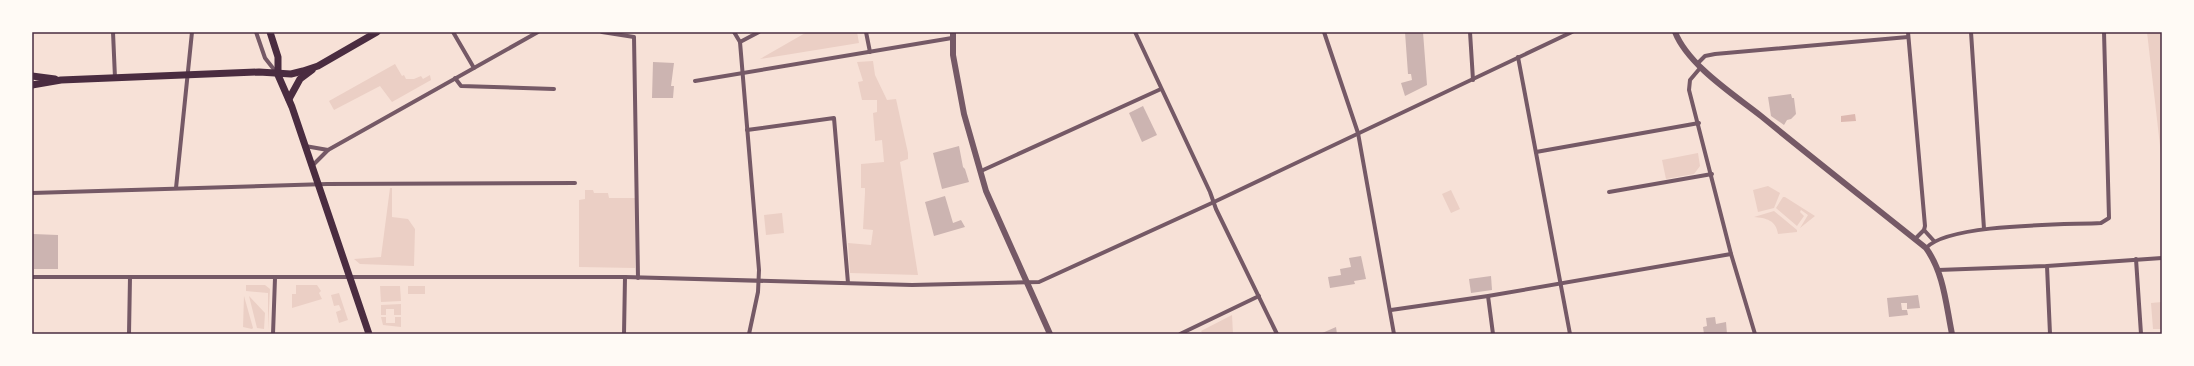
<svg xmlns="http://www.w3.org/2000/svg" width="2194" height="366" font-family="'Roboto Condensed',sans-serif">
<style>
.green{fill:#ebcfc5}
.water{fill:#dcb8b0}
.building{fill:#ccb4b1}
.lines{fill:none;stroke-linecap:round;stroke-linejoin:round}
.minor{stroke:#755966;stroke-width:4}
.tertiary{stroke:#755966;stroke-width:6}
.secondary{stroke:#4a2c40;stroke-width:7}
.neatline{fill:none;stroke:#4a2c40;stroke-width:1.5}
</style>
<rect width="100%" height="100%" fill="#f7e1d7"/>
<!-- green -->
<g class="green">
<path d="M807 32H857L859 43 760 59Z"/>
<path d="M2147 32H2162V163Z"/>
<path d="M873 61 875 75 887 100 896 99 908 153V159L900 162 918 275 850 273 848 243 871 245 873 230 863 229 865 193V188H861V164L884 162 882 140 875 141V138L873 113 877 112V100H862L858 82 863 81 857 62Z"/>
<path d="M395 64 402 76 404 75 406 79H414L421 76 423 79 430 75 431 80 392 102 380 86 334 110 329 101Z"/>
<path d="M1698 153 1700 166 1694 174 1666 179 1662 160Z"/>
<path d="M1768 186 1780 193 1774 208 1758 212 1753 190Z"/>
<path d="M390 188H392V217L408 219 415 229 414 266 360 264 354 259 381 257Z"/>
<path d="M585 190H593L594 193H608L609 198H635V268L579 267V200L585 199Z"/>
<path d="M1451 190 1460 209 1451 213 1442 194Z"/>
<path d="M1783 197H1785L1815 216 1800 228 1808 215 1801 210 1800 212 1804 216 1797 226 1776 208Z"/>
<path d="M1774 211 1797 230V232L1778 234C1776 220 1766 218 1754 217Z"/>
<path d="M782 213 784 233 766 235 764 215Z"/>
<path d="M246 285H265L270 289 268 330V293L246 291Z"/>
<path d="M296 285H317L321 291 319 293 322 299 292 308V294H296Z"/>
<path d="M380 286H400L401 301 381 302Z"/>
<rect x="408" y="286" width="17" height="8"/>
<path d="M339 293 348 320 339 323 336 312 341 310 339 305 334 306 331 295Z"/>
<path d="M244 296 253 328 252 329 243 327Z"/>
<path d="M249 296 265 313 264 329 257 328Z"/>
<path d="M2162 302V329H2153L2151 303Z"/>
<path d="M401 304V315H394V309H386V315H381V305Z"/>
<path d="M1232 315 1233 334H1203L1201 331Z"/>
<path d="M381 317H386V323H395V317H401V327L383 325Z"/>
</g>
<!-- water -->
<path class="water" d="M1855 114 1856 121 1841 122V116Z"/>
<!-- building -->
<g class="building">
<path d="M1405 32H1423L1427 85 1405 96 1401 83 1412 80 1411 74H1408Z"/>
<path d="M653 62 674 63 671 86H674L673 98H652Z"/>
<path d="M1791 94 1792 98H1794L1796 114 1791 119 1787 120 1784 125 1771 116 1768 97Z"/>
<path d="M1143 106 1157 135 1142 142 1129 113Z"/>
<path d="M959 146 963 167 965 169 969 182 942 189 933 153Z"/>
<path d="M945 196 953 223 961 220 965 227 934 236 925 202Z"/>
<path d="M33 234 58 235V269H34Z"/>
<path d="M1361 256 1366 279 1354 281 1355 284 1330 288 1328 277 1341 275 1340 269 1351 267 1349 258Z"/>
<path d="M1491 276 1492 290 1471 293 1469 279Z"/>
<path d="M1918 295 1920 308 1907 309V303H1901L1902 310H1907L1908 315 1889 317 1887 298Z"/>
<path d="M1715 317 1716 324 1726 322 1727 334H1704L1703 327 1707 326 1706 318Z"/>
<path d="M1336 327 1337 334H1320Z"/>
</g>
<g class="lines">
<!-- minor -->
<g class="minor">
<path d="M113 32 115 78"/>
<path d="M256 32 265 58 276 72"/>
<path d="M453 32 474 68"/>
<path d="M602 32 634 37 638 278"/>
<path d="M734 32 740 42 759 270 758 292 749 334"/>
<path d="M866 32 870 52"/>
<path d="M1135 32 1210 192 1216 209 1277 334"/>
<path d="M1324 32 1358 133 1394 334"/>
<path d="M1470 32 1473 80"/>
<path d="M1908 32 1925 226 1924 230 1915 239"/>
<path d="M1971 32 1984 229"/>
<path d="M740 42 759 32"/>
<path d="M1518 57 1570 334"/>
<path d="M1698 63 1705 56 1715 54 1908 37"/>
<path d="M1701 67 1690 80 1689 90 1731 254 1755 334"/>
<path d="M455 78 461 86 554 89"/>
<path d="M695 81 952 38"/>
<path d="M747 130 834 118 848 283"/>
<path d="M305 146 328 150"/>
<path d="M1536 152 1699 123"/>
<path d="M312 166 328 150 538 32"/>
<path d="M981 171 1161 89"/>
<path d="M176 188 192 32"/>
<path d="M1609 192 1712 174"/>
<path d="M32 193 327 184 575 183"/>
<path d="M1924 230 1934 241"/>
<path d="M1926 248C1949 223 2065 225 2101 223L2109 218 2104 32"/>
<path d="M2136 259 2141 334"/>
<path d="M2047 266 2050 334"/>
<path d="M1938 270 2047 266 2162 258"/>
<path d="M32 277H625L912 285 1039 282 1214 202 1572 32"/>
<path d="M1488 296 1493 334"/>
<path d="M1391 310 1488 296 1731 254"/>
<path d="M129 334 130 277"/>
<path d="M273 334 275 278"/>
<path d="M624 334 625 277"/>
<path d="M1180 334 1259 296"/>
</g>
<!-- tertiary -->
<g class="tertiary">
<path d="M953 32V55L964 114 986 191 1050 334"/>
<path d="M1675 32C1688 65 1733 94 1761 116 1815 160 1871 204 1926 248 1944 273 1946 305 1952 334"/>
</g>
<!-- secondary -->
<g class="secondary">
<path d="M270 32 278 57V75L292 107 369 334"/>
<path d="M32 76 55 79"/>
<path d="M32 85 61 80 259 72 291 74 303 71 318 66 377 32"/>
<path d="M289 99 300 79 312 70"/>
</g>
</g>
<!-- border -->
<rect width="2194" height="366" fill="none" stroke="#fffaf5" stroke-width="66"/>
<rect x="33" y="33" width="2128" height="300" class="neatline"/>
</svg>
